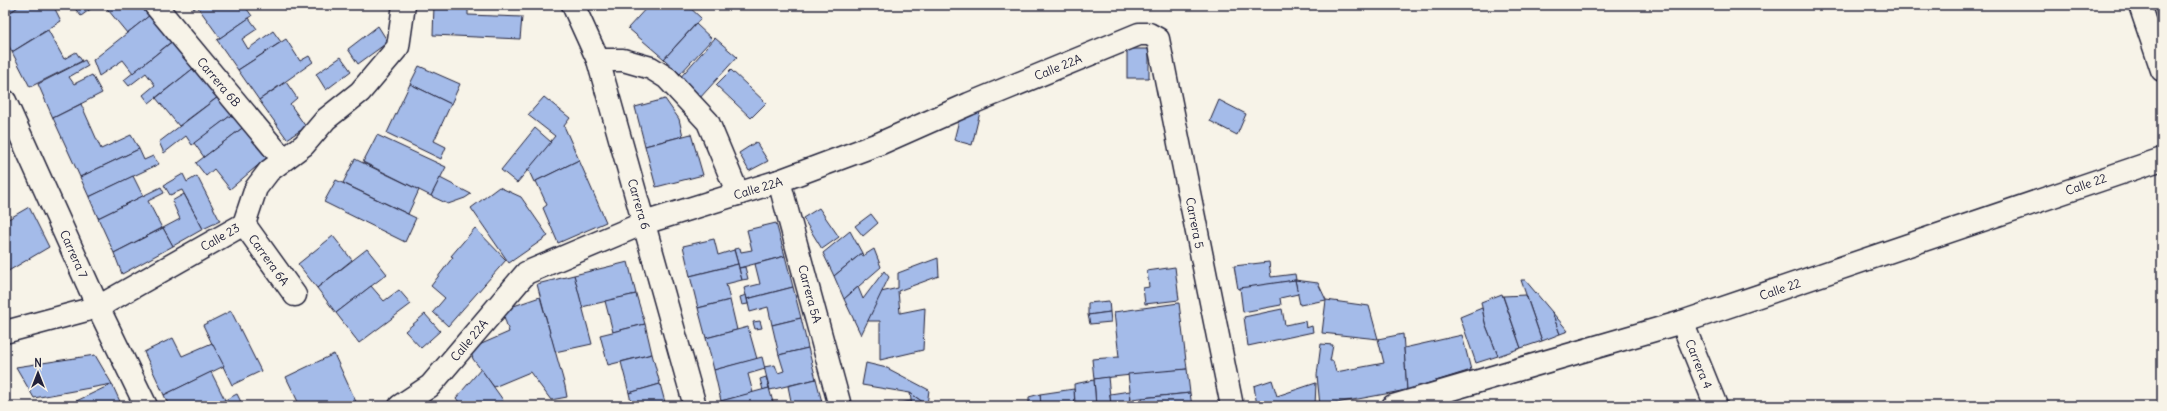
<svg xmlns="http://www.w3.org/2000/svg" width="2167" height="411" font-family="Delius,sans-serif">
<style>
.building{fill:#a4bbe9;stroke:#22223b}
.lines{fill:none;stroke-linecap:round;stroke-linejoin:round}
.minor-casing{stroke:#22223b;stroke-width:25}
.major-casing{stroke:#22223b;stroke-width:25}
.minor{stroke:#f7f3e8;stroke-width:22}
.major{stroke:#f7f3e8;stroke-width:22}
.labels{text-anchor:middle;dominant-baseline:central;stroke-width:4;stroke-linejoin:round;paint-order:stroke}
.street-label{font-size:12px;fill:#22223b;stroke:#f7f3e8}
</style>
<rect width="100%" height="100%" fill="#f7f3e8"/>
<filter id="ink" filterUnits="userSpaceOnUse"><feTurbulence type="fractalNoise" baseFrequency=".025" numOctaves="2"/><feDisplacementMap in="SourceGraphic" scale="8" xChannelSelector="R" yChannelSelector="G"/><feConvolveMatrix kernelMatrix="1 2 1 2 8 2 1 2 1" color-interpolation-filters="sRGB"/></filter>
<g filter="url(#ink)">
<!-- building -->
<g class="building">
<path d="M5 5H21L5 16Z"/>
<path d="M21 5H53L61 21 12 52 5 39V16Z"/>
<path d="M72 5H96L81 16Z"/>
<path d="M104 5H139L149 16 127 33Z"/>
<path d="M191 5H199L194 9Z"/>
<path d="M199 5H244L252 16 220 38 197 6Z"/>
<path d="M434 5H468V15L522 17 520 39 433 35Z"/>
<path d="M649 5H687L701 18 664 59 628 28Z"/>
<path d="M150 15 171 42 133 73 123 60 99 76 93 60Z"/>
<path d="M249 18 257 29 242 39 248 49 273 31 281 42 238 70 217 40Z"/>
<path d="M696 24 712 39 680 74 664 59Z"/>
<path d="M378 26 388 42 358 64 348 49Z"/>
<path d="M48 30 64 59 76 52 82 61 30 87 12 52Z"/>
<path d="M715 38 737 57 699 99 678 80Z"/>
<path d="M286 39 300 61 309 56 313 62 259 100 238 70Z"/>
<path d="M174 40 195 67 149 103 143 95 155 85 146 73 129 86 124 80Z"/>
<rect x="1127" y="49" width="22" height="29"/>
<path d="M341 57 351 71 326 90 316 74Z"/>
<path d="M85 60 88 66 69 77 74 84 92 75 102 93 53 118 38 84Z"/>
<path d="M419 66 460 84 451 104 410 84Z"/>
<path d="M195 67 222 94 179 126 156 98Z"/>
<path d="M731 70 766 103 751 118 716 85Z"/>
<path d="M286 82 297 98 290 104 306 127 287 139 259 100Z"/>
<path d="M410 84 451 104 434 141 446 147 441 159 387 133Z"/>
<path d="M222 94 234 113 192 145 186 136 164 153 159 142Z"/>
<path d="M544 97 570 118 564 126 579 160 534 182 528 169 555 136 528 115Z"/>
<path d="M665 99 679 119 683 136 645 146 635 107Z"/>
<path d="M1219 100 1246 114 1237 135 1210 121Z"/>
<path d="M81 104 101 149 131 135 139 149 80 177 53 118Z"/>
<path d="M962 108 980 112 972 145 954 140Z"/>
<path d="M234 113 245 126 204 157 194 143Z"/>
<path d="M245 126 269 156 230 189 214 169 206 176 196 163Z"/>
<path d="M535 128 551 142 517 183 501 170Z"/>
<path d="M691 134 703 175 656 187 645 146Z"/>
<path d="M377 135 446 167 431 196 363 162Z"/>
<path d="M756 142 768 161 749 171 739 153Z"/>
<path d="M139 149 144 160 153 156 159 164 89 197 80 177Z"/>
<path d="M355 159 419 190 408 214 343 183Z"/>
<path d="M579 160 606 222 558 243 543 208 547 205 536 181Z"/>
<path d="M5 162 9 170 5 172Z"/>
<path d="M183 174 187 182 197 176 220 221 203 229 182 190 170 195 164 185Z"/>
<path d="M133 176 143 196 98 218 89 197Z"/>
<path d="M440 178 471 194 465 198 448 204 431 196Z"/>
<path d="M336 180 416 218 405 242 324 202Z"/>
<path d="M161 187 164 193 148 201 162 228 114 253 98 218Z"/>
<path d="M499 187 521 197 548 236 509 263 471 208Z"/>
<path d="M184 194 203 229 173 246 163 228 180 219 172 201Z"/>
<path d="M29 207 49 247 5 273V221Z"/>
<path d="M819 208 839 237 822 249 803 218Z"/>
<path d="M871 214 878 223 863 236 855 226Z"/>
<path d="M776 223 785 256 739 268 734 249 740 248 741 252 752 250 747 230Z"/>
<path d="M163 228 173 246 122 274 114 253Z"/>
<path d="M475 228 506 260 448 326 433 312 445 298 431 286 453 257 451 256Z"/>
<path d="M850 231 862 253 834 276 823 253Z"/>
<path d="M333 236 352 260 317 288 298 264Z"/>
<path d="M714 239 718 255 734 250 738 264 690 276 683 246Z"/>
<path d="M367 249 387 274 336 313 317 288Z"/>
<path d="M874 249 881 267 844 299 834 276 862 253 863 256Z"/>
<path d="M785 256 793 287 747 299 744 288 760 284 755 264Z"/>
<path d="M938 258 939 276 898 291 900 313 925 308 923 350 880 360V321H867L881 292 898 288V273Z"/>
<path d="M628 262 636 294 582 307 574 275Z"/>
<path d="M1269 262 1271 277 1295 274 1296 280 1238 289 1234 266Z"/>
<path d="M738 264 742 280 726 284 730 300 698 308 690 276Z"/>
<path d="M745 267 748 279 742 280 739 268Z"/>
<path d="M1175 267 1179 300 1145 304 1143 288 1149 287 1147 271Z"/>
<path d="M884 271 889 277 861 335 844 299 858 287 863 299Z"/>
<path d="M574 275 592 344 555 352 537 284Z"/>
<path d="M1295 280 1318 283 1326 300 1300 305Z"/>
<path d="M1295 280 1298 294 1280 298 1281 305 1243 312 1240 288Z"/>
<path d="M1521 280H1525L1552 312 1560 334 1542 341Z"/>
<path d="M371 286 384 301 399 290 411 304 359 343 336 313Z"/>
<path d="M793 287 801 318 772 325 768 307 750 312 747 299Z"/>
<path d="M636 294 645 324 613 332 605 301Z"/>
<path d="M1502 294 1521 348 1498 356 1485 323 1481 302Z"/>
<path d="M746 295 748 304 742 305 740 297Z"/>
<path d="M1526 295 1542 341 1521 348 1503 296Z"/>
<path d="M540 297 565 386 567 397 551 400 530 372 494 387 473 359 470 349 509 332 502 310Z"/>
<path d="M730 300 737 330 706 338 698 308Z"/>
<path d="M1326 300 1369 306 1378 339 1322 333Z"/>
<path d="M1109 301 1110 312 1088 315V303Z"/>
<path d="M1179 303 1187 369 1094 379 1092 359 1119 357 1114 312Z"/>
<path d="M1482 308 1485 323 1498 356 1476 363 1460 317Z"/>
<path d="M1282 309 1285 325 1305 321 1306 328 1312 326 1313 332 1248 346 1244 317Z"/>
<path d="M231 311 261 371 232 385 203 325Z"/>
<path d="M1110 312 1111 322 1090 324 1088 315Z"/>
<path d="M1552 312 1568 331 1560 334Z"/>
<path d="M425 314 440 331 421 348 405 331Z"/>
<path d="M801 318 808 348 779 355 772 325Z"/>
<path d="M760 321 762 328 755 329 753 322Z"/>
<path d="M645 324 652 354 608 365 600 335Z"/>
<path d="M748 327 757 359 714 370 706 338Z"/>
<path d="M1403 334 1407 390 1320 406 1317 375 1321 344 1333 345 1330 361H1333L1336 372 1384 363 1378 339Z"/>
<path d="M1462 335 1471 370 1407 390 1404 348Z"/>
<path d="M173 338 182 356 212 343 224 366 164 395 144 352Z"/>
<path d="M808 348 816 379 770 390 764 367 775 365 778 373 784 371 779 355Z"/>
<path d="M334 354 357 404 354 406H300L286 377Z"/>
<path d="M652 354 660 384 629 393 621 362Z"/>
<path d="M95 355 112 384 34 398 16 367Z"/>
<path d="M762 357 765 369 748 374 753 393 721 401 714 370Z"/>
<path d="M866 363 887 368 929 390 927 405 910 393 862 385Z"/>
<path d="M481 369 503 400 498 406H462L456 398Z"/>
<path d="M1187 369 1190 393 1131 399 1128 374Z"/>
<path d="M211 372 225 400 213 406H169L164 395Z"/>
<path d="M766 377 769 388 763 390 760 379Z"/>
<path d="M1108 377 1111 406H1096L1094 379Z"/>
<path d="M816 379 823 406H792L788 386Z"/>
<path d="M1094 380 1096 406H1075L1074 384Z"/>
<path d="M1272 380 1277 396 1316 383 1315 406H1257L1254 386Z"/>
<path d="M112 384 122 406H66Z"/>
<path d="M660 384 666 406H632L629 393Z"/>
<path d="M769 388 774 406H723L721 401Z"/>
<path d="M1074 389 1075 406H1041L1040 394Z"/>
<path d="M1130 391 1131 406H1111L1110 394Z"/>
<path d="M910 393 927 405 928 406H912Z"/>
<path d="M1190 393 1192 406H1143L1142 398Z"/>
<path d="M237 394 243 406H213Z"/>
<path d="M1040 394 1041 406H1029V397Z"/>
<path d="M911 401 912 406H885Z"/>
</g>
<g class="lines">
<defs>
<g id="minor">
<path d="M155 5 283 159"/>
<path d="M573 5 598 60 695 406"/>
<path d="M598 60H623L651 68 667 78 708 122 738 194"/>
<path d="M5 101 98 307 146 406"/>
<path d="M779 181 840 406"/>
<path d="M244 224 295 295"/>
<path d="M1682 322 1716 406"/>
<path d="M5 332 98 307 244 224 256 188 269 171 304 145 326 119 360 92 398 47 404 5"/>
<path d="M400 406 430 386 526 273 644 223 779 181 881 143 969 104 1139 34H1149L1158 39 1232 406"/>
<path d="M1393 406 1682 322 2162 159"/>
</g>
<path id="major" d="M2140 5 2162 70"/>
</defs>
<!-- minor casing -->
<use href="#minor" class="minor-casing"/>
<!-- major casing -->
<use href="#major" class="major-casing"/>
<!-- minor -->
<use href="#minor" class="minor"/>
<!-- major -->
<use href="#major" class="major"/>
</g>
</g>
<g class="labels">
<!-- street labels -->
<g class="street-label">
<text transform="translate(1058 67) rotate(-22)">Calle 22A</text>
<text transform="translate(219 82) rotate(50)">Carrera 6B</text>
<text transform="translate(2086 184) rotate(-19)">Calle 22</text>
<text transform="translate(758 188) rotate(-17)">Calle 22A</text>
<text transform="translate(639 204) rotate(74)">Carrera 6</text>
<text transform="translate(1195 223) rotate(79)">Carrera 5</text>
<text transform="translate(220 237) rotate(-30)">Calle 23</text>
<text transform="translate(74 254) rotate(66)">Carrera 7</text>
<text transform="translate(269 260) rotate(54)">Carrera 6A</text>
<text transform="translate(1780 289) rotate(-19)">Calle 22</text>
<text transform="translate(810 294) rotate(75)">Carrera 5A</text>
<text transform="translate(469 340) rotate(-50)">Calle 22A</text>
<text transform="translate(1699 364) rotate(68)">Carrera 4</text>
</g>
</g>
<!-- margin -->
<rect width="2167" height="411" fill="none" stroke="#f7f3e8" stroke-width="20"/>
<rect x="10" y="10" width="2147" height="391" fill="none" stroke="#22223b" stroke-width="1.5" filter="url(#ink)"/>
<!-- north arrow -->
<g transform="translate(38 373)" stroke="#f7f3e8" stroke-width="3" paint-order="stroke">
<path d="M0-3L7 15L0 10L-7 15Z" fill="#22223b"/>
<text y="-6" font-size="11" font-weight="bold" text-anchor="middle" fill="#22223b">N</text>
</g>
</svg>
